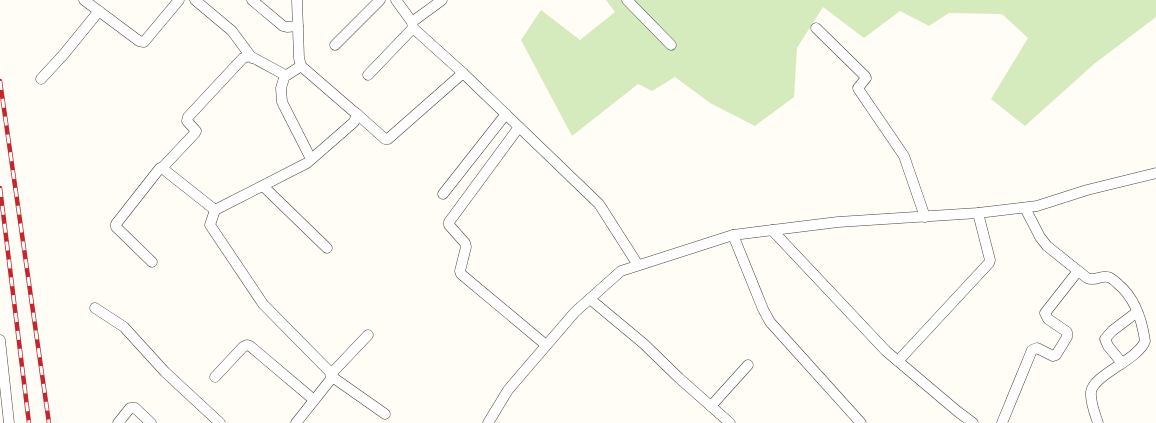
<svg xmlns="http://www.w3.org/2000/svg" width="1156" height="423" font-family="Lora,serif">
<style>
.green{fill:#d5ebbd}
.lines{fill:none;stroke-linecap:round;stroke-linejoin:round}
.minor-casing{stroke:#444;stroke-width:11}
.minor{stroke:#fff;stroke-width:10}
.rail-casing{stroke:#c4262e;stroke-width:4.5}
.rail{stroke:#fff;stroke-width:3;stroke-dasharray:9;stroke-linecap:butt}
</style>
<rect width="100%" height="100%" fill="#fffdf5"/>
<!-- green -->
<path class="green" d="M606 0H1156V17L1094 64 1025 126 991 99 1028 38 1002 14 949 13 929 26 900 11 864 38 823 7 797 48 794 97 755 126 710 103 675 77 652 91 638 84 572 136 521 40 541 10 580 40 615 12Z"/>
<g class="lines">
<defs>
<g id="minor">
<path d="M84 0 139 41 144 42 179 0"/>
<path d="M195 0 232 31 252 58"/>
<path d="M252 0 283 26 287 27 298 26"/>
<path d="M396 0 412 22"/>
<path d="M442 0 412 22 413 28 463 73 599 204 638 265"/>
<path d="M627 0 671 45"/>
<path d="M816 28 865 76 866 78 858 88 859 90 904 156 925 217"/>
<path d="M335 45 380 0"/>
<path d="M285 75 281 88 282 102 311 159"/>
<path d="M368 75 413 28"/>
<path d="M41 79 64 54 99 11"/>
<path d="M357 114 385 139H388L463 73"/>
<path d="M519 127 449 222V225L465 243 466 247 460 271 461 274 546 345"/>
<path d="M162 168 195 133 196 131 187 121 188 117 243 58 250 56 285 75H287L301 66"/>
<path d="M263 186 327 248"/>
<path d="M443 194 506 114"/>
<path d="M1025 208 1040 237 1047 246 1087 278C1096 282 1099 275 1108 277 1112 278 1115 281 1118 284 1135 298 1142 320 1145 341 1138 360 1093 375 1091 392 1090 402 1095 414 1098 423"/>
<path d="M772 230 886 351 957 411 973 423"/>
<path d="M733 235 763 309 770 322 861 423"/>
<path d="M152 262 116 227V224L160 168H162L215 210"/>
<path d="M590 299 644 344 679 378 730 423"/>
<path d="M95 308 124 327 165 372 220 423"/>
<path d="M0 340 9 423"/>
<path d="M898 361 989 263 990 260 978 213"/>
<path d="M1122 363 1108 346 1105 339 1112 331 1137 312"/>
<path d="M331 374 368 335"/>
<path d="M331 376 385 414"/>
<path d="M215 377 243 347 247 345 250 346 314 400"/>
<path d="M711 406 748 365"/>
<path d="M118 423 130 408H135L151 423"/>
<path d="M296 423 331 379 330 372 263 304 210 225 215 210 307 163 354 122 357 114 353 111 301 66 299 58 297 0"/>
<path d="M488 423 508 390 575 312 621 271 733 235 838 222 978 213 1037 206 1087 190 1156 173"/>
<path d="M1002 423 1032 350 1037 348 1053 356 1056 355 1067 337V332L1048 319 1045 313 1078 271"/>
</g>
</defs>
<!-- minor casing -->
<use href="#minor" class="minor-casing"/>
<!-- minor -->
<use href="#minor" class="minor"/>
<defs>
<g id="rail">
<path d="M0 81 49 423"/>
<path d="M0 188 29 423"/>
</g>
</defs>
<!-- rail casing -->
<use href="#rail" class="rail-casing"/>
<!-- rail -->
<use href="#rail" class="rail"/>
</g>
</svg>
